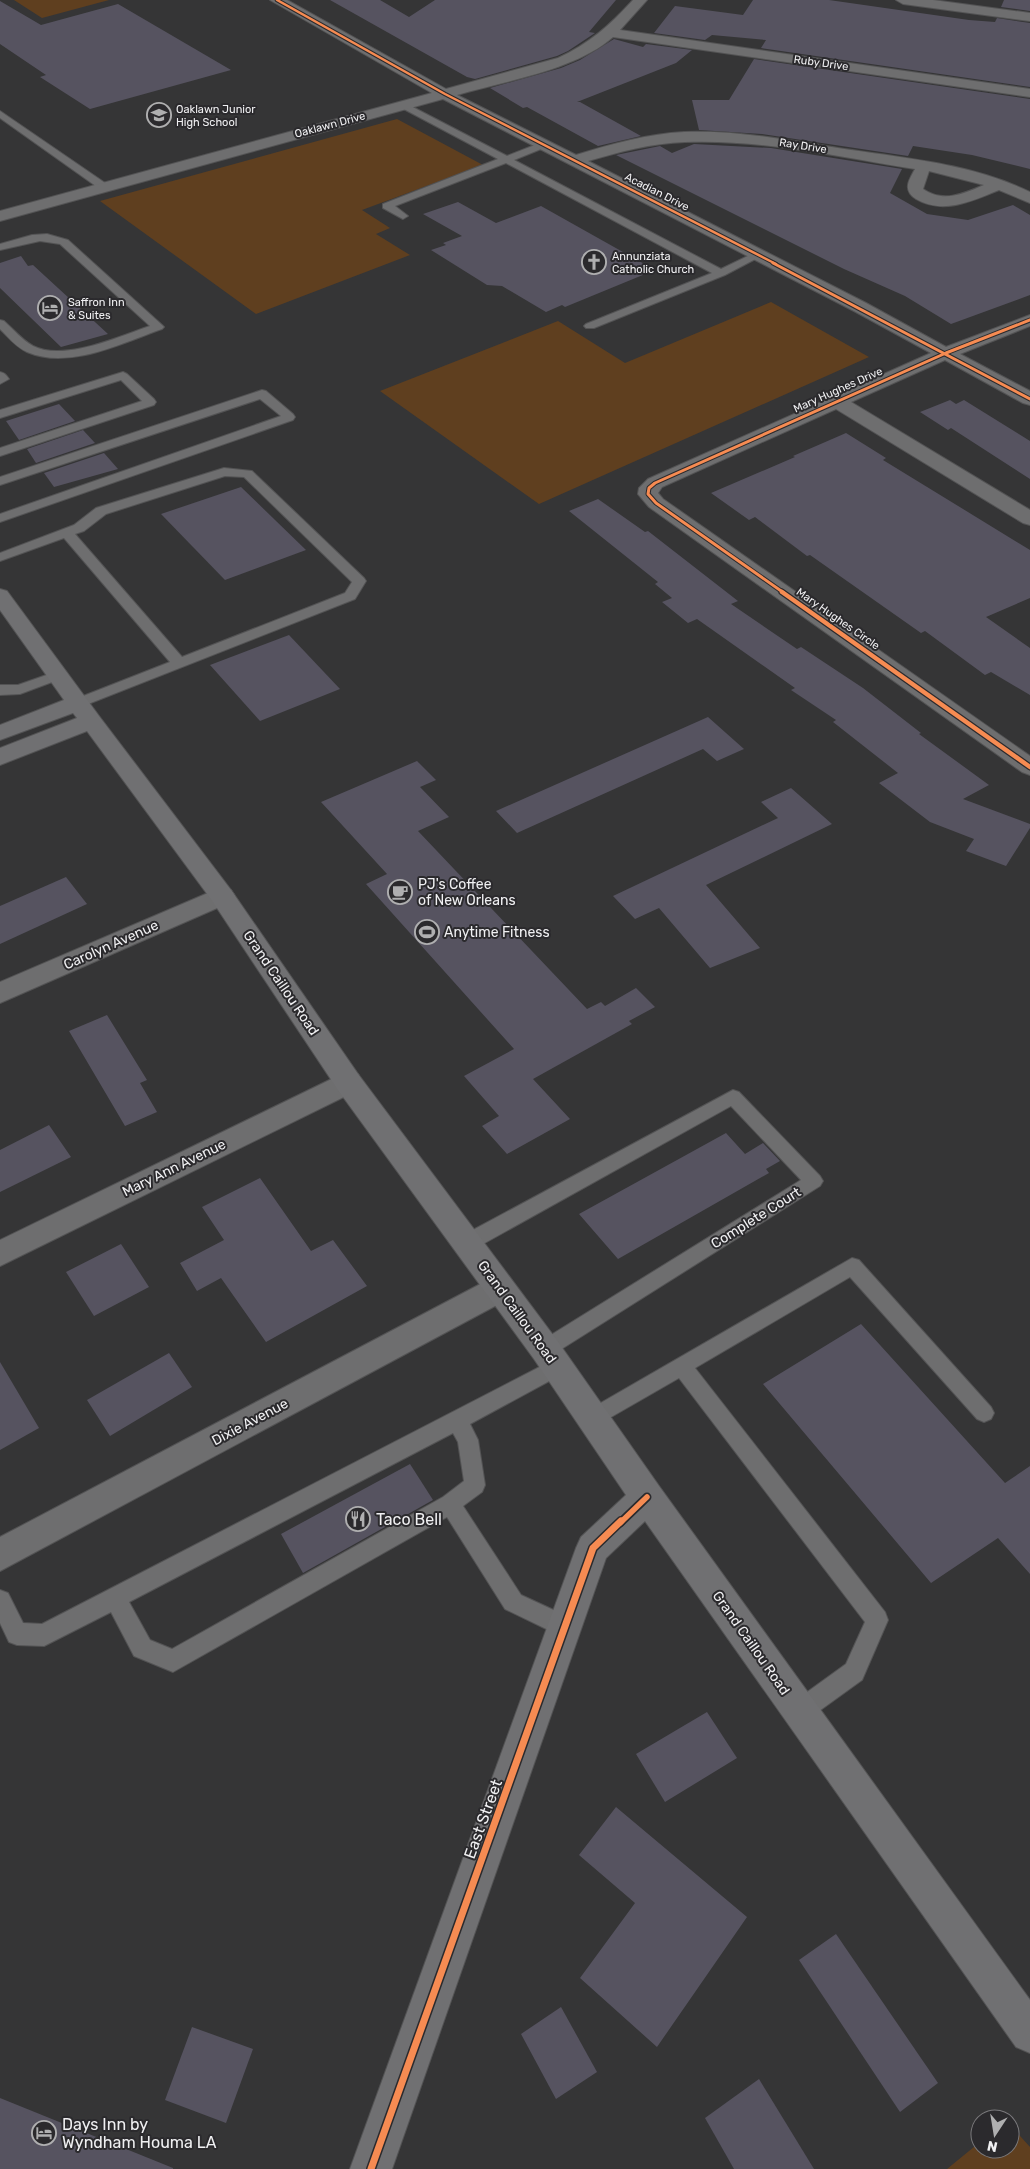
<svg xmlns="http://www.w3.org/2000/svg" width="1030" height="2169" font-family="Rubik,sans-serif">
<style>
.green{fill:#5f3f1f}
.building{fill:#565360}
.lines{fill:none;stroke-linecap:round;stroke-linejoin:round}
.lane-casing{stroke:#535354;stroke-width:2}
.street-casing{stroke:#535354;stroke-width:2}
.secondary-casing{stroke:#535354;stroke-width:2}
.lane{fill:#6e6e6f;fill-rule:evenodd}
.street{fill:#6e6e6f;fill-rule:evenodd}
.secondary{fill:#707072;fill-rule:evenodd}
.cycleway-far4-casing{stroke:#2b2a2d;stroke-width:4.5}
.cycleway-far3-casing{stroke:#2b2a2d;stroke-width:5}
.cycleway-far2-casing{stroke:#2b2a2d;stroke-width:7}
.cycleway-far1-casing{stroke:#2b2a2d;stroke-width:9}
.cycleway-casing{stroke:#2b2a2d;stroke-width:10}
.cycleway-far4{stroke:#f68b52;stroke-width:2.5}
.cycleway-far3{stroke:#f68b52;stroke-width:3}
.cycleway-far2{stroke:#f68b52;stroke-width:4.5}
.cycleway-far1{stroke:#f68b52;stroke-width:5.5}
.cycleway{stroke:#f68b52;stroke-width:7}
.labels{text-anchor:middle;dominant-baseline:central;stroke-width:4;stroke-linejoin:round;paint-order:stroke}
.far-street-label{font-size:11px;fill:#f0f0f2;stroke:#2b2a2d}
.far-poi-label{font-size:11px;fill:#f0f0f2;stroke:#2b2a2d;text-anchor:start}
.poi-label{font-size:14px;fill:#f0f0f2;stroke:#2b2a2d;text-anchor:start}
.street-label{font-size:14px;fill:#f0f0f2;stroke:#2b2a2d}
.near-poi-label{font-size:16px;fill:#f0f0f2;stroke:#2b2a2d;text-anchor:start}
.near-street-label{font-size:16px;fill:#f0f0f2;stroke:#2b2a2d}
</style>
<rect width="100%" height="100%" fill="#353536"/>
<!-- green -->
<g class="green">
<path d="M14 0H109L42 18Z"/>
<path d="M397 119 483 165 362 210 390 228 376 234 410 255 256 314 100 201Z"/>
<path d="M771 302 869 357 539 504 380 391 558 321 625 363Z"/>
<path d="M1010 2125 1030 2147V2169H947L980 2142V2149H1010Z"/>
</g>
<!-- building -->
<g class="building">
<path d="M330 0H380L409 17 435 0H616L589 32 595 33 568 51 557 56 475 79 467 77Z"/>
<path d="M753 0H829L969 20 995 22 997 18 1030 23V87L761 48 766 40 712 35 705 40 654 33 675 6 743 15Z"/>
<path d="M1004 0H1030V11L1001 7Z"/>
<path d="M0 1 41 25 118 4 231 70 90 109 40 77 46 75 0 44Z"/>
<path d="M614 39 643 47 646 44 692 50 676 63 577 102H580L641 136 598 146 527 107 523 108 490 88 561 68 580 60Z"/>
<path d="M754 59 1030 99V169L972 155 913 146 908 156 762 134 699 130 692 100H729Z"/>
<path d="M694 144 771 148 902 169 890 193 927 214 968 220 1013 205 1030 215V295L951 324 905 296 844 269 616 155 660 146 672 153Z"/>
<path d="M458 202 496 223 541 206 655 270 565 307 562 305 546 312 502 286 487 285 431 250 446 245 443 243 462 236 423 214Z"/>
<path d="M21 256 28 266 33 265 108 334 61 347 0 288V263Z"/>
<path d="M950 400 956 404 964 400 1030 441V479L951 428 948 430 920 412Z"/>
<path d="M59 404 75 421 19 440 6 421Z"/>
<path d="M83 430 95 443 36 463 27 449Z"/>
<path d="M846 433 886 458 883 460 1030 550V598L986 617 1030 648V695L991 672 985 675 925 631 921 633 810 555 807 556 755 517 749 520 711 493 795 457 793 456Z"/>
<path d="M104 453 118 469 54 487 44 473Z"/>
<path d="M241 487 306 550 225 580 161 514Z"/>
<path d="M598 499 645 532 648 531 738 601 731 604 797 649 801 647 863 688 921 733 919 734 989 785 963 799 1030 824V828L1006 866 966 851 974 839 930 822 879 783 898 773 833 722 836 720 791 690 795 688 697 619 688 623 662 602 672 598 655 584 658 582 569 511Z"/>
<path d="M289 635 340 689 260 721 210 665Z"/>
<path d="M708 717 744 749 717 761 703 749 517 833 496 811Z"/>
<path d="M417 761 436 780 420 787 449 817 418 831 587 1009 601 1002 605 1006 636 988 655 1007 629 1021 632 1024 533 1079 570 1119 507 1154 482 1126 499 1116 464 1076 514 1049 366 884 387 874 321 802Z"/>
<path d="M791 788 832 824 706 885 760 948 710 968 659 908 635 919 613 896 778 818 761 802Z"/>
<path d="M66 877 87 904 0 944V906Z"/>
<path d="M107 1015 147 1080 140 1083 157 1112 125 1126 69 1031Z"/>
<path d="M49 1125 71 1157 0 1192V1150Z"/>
<path d="M726 1133 745 1154 763 1143 780 1161 766 1169 769 1173 618 1259 579 1214Z"/>
<path d="M260 1178 311 1251 333 1240 367 1286 266 1342 221 1278 197 1291 180 1263 224 1240 202 1207Z"/>
<path d="M121 1244 149 1287 94 1316 66 1272Z"/>
<path d="M861 1324 1005 1483 1030 1466V1574L998 1538 931 1583 763 1384Z"/>
<path d="M169 1353 192 1387 110 1436 87 1400Z"/>
<path d="M0 1362 39 1428 0 1450Z"/>
<path d="M410 1464 433 1500 303 1573 281 1534Z"/>
<path d="M707 1712 737 1758 665 1802 636 1754Z"/>
<path d="M616 1807 747 1917 657 2047 580 1978 635 1903 579 1855Z"/>
<path d="M836 1934 938 2083 900 2112 799 1960Z"/>
<path d="M561 2007 597 2072 556 2099 521 2034Z"/>
<path d="M192 2027 253 2049 226 2123 165 2100Z"/>
<path d="M759 2079 814 2169H734L705 2118Z"/>
<path d="M0 2098 173 2168V2169H0Z"/>
</g>
<g class="lines">
<defs>
<g id="lane">
<path d="M403 102 507 156 540 143H546V147L514 160 721 269 754 253H762L763 255 725 275 594 328H586L584 326 586 324 712 273 506 163 395 206 408 216 403 219 383 208V204L498 159 400 107V103Z"/>
<path d="M0 111 108 185V189H100L0 118Z"/>
<path d="M47 234 68 240 162 325 164 327 162 329C122 343 69 370 27 352 16 347 8 337 0 329V320L4 321C13 329 22 340 33 346 64 362 120 336 150 326L60 244 40 241 0 250V244L32 235Z"/>
<path d="M0 372C5 373 6 375 9 379L0 384Z"/>
<path d="M123 372 127 374 154 399 156 402 154 405 0 456V448L142 401 121 380 0 418V410Z"/>
<path d="M262 390 266 391 293 414 295 417 293 420 0 522V514L281 416 260 399 0 485V477Z"/>
<path d="M224 468 252 471 364 578 366 581 355 599 83 706H73L71 703 73 700 170 662 64 538 0 561V553L74 525 96 508ZM225 476 244 477 352 582 345 593 182 657 75 534 84 531 106 514Z"/>
<path d="M58 671 63 672 65 675 63 678 20 694 0 695V685H18Z"/>
<path d="M733 1090 739 1092 820 1176 823 1181 820 1186 552 1355 545 1358 538 1355 535 1349 538 1343 801 1180 731 1106 474 1249 467 1251 460 1249 458 1243 460 1237Z"/>
<path d="M852 1258 859 1260 991 1407 994 1413 991 1419 984 1422 977 1419 850 1277 695 1368 885 1612 888 1620 862 1680 808 1719 800 1722 792 1719 789 1711 792 1703 846 1664 865 1622 679 1378 599 1424 592 1427 585 1424 582 1418 585 1412Z"/>
<path d="M557 1358 564 1361 567 1367 564 1373 470 1424 478 1440 485 1485 482 1492 463 1506 521 1595 573 1619 576 1627 573 1635 565 1638 505 1609 447 1517 173 1672 134 1656 111 1612 44 1646 17 1645 9 1642 0 1623V1590L8 1593 23 1623 42 1624ZM453 1433 458 1442 464 1481 443 1497 172 1649 150 1640 129 1602Z"/>
</g>
<g id="street">
<path d="M270 0H287L446 89 558 58C589 44 610 25 633 0H647L620 30 1030 89V97L613 37C576 70 505 81 457 95L576 155C611 144 647 134 684 132 736 130 787 140 838 148 903 158 970 163 1030 192V203L999 190C972 201 943 215 916 199 902 190 909 180 915 169 839 157 762 139 685 142 652 143 619 152 588 161L866 303 946 347 1030 315V326L960 354 1030 391V405L1023 403 945 360 851 402 1030 510V525L1023 523 836 409 662 487 658 493 663 499 1030 756V775L1022 772 649 507 638 494 639 488 648 479 931 353 854 311 443 99 0 221V211L432 93ZM929 171 984 185C963 194 943 203 923 189Z"/>
<path d="M896 0H933L1030 13V21L903 4Z"/>
<path d="M222 887 231 890 235 896 231 902 0 1003V982Z"/>
<path d="M348 1071 358 1074 362 1082 358 1090 0 1266V1240Z"/>
<path d="M499 1276 510 1280 514 1289 510 1298 0 1571V1537L488 1280Z"/>
</g>
<path id="secondary" d="M0 589 7 591 99 716 231 890 358 1074 556 1339 659 1486 1030 2000V2053L1016 2047 645 1521 606 1558 392 2169H350L576 1548 581 1537 626 1495 534 1359 338 1090 213 902 87 731 0 765V748L77 718 73 713 0 740V725L64 700 0 610Z"/>
</defs>
<!-- lane casing -->
<use href="#lane" class="lane-casing"/>
<!-- street casing -->
<use href="#street" class="street-casing"/>
<!-- secondary casing -->
<use href="#secondary" class="secondary-casing"/>
<!-- lane -->
<use href="#lane" class="lane"/>
<!-- street -->
<use href="#street" class="street"/>
<!-- secondary -->
<use href="#secondary" class="secondary"/>
<defs>
<path id="cycleway-far4" d="M277 0 445 94 776 264"/>
<g id="cycleway-far3">
<path d="M773 263 1030 399"/>
<path d="M784 593 656 503 648 494 649 488 655 483 946 353 1030 320"/>
</g>
<path id="cycleway-far2" d="M782 592 1030 767"/>
<path id="cycleway-far1" d="M620 1523 647 1497"/>
<path id="cycleway" d="M371 2169 593 1548 621 1521"/>
</defs>
<!-- cycleway-far4 casing -->
<use href="#cycleway-far4" class="cycleway-far4-casing"/>
<!-- cycleway-far3 casing -->
<use href="#cycleway-far3" class="cycleway-far3-casing"/>
<!-- cycleway-far2 casing -->
<use href="#cycleway-far2" class="cycleway-far2-casing"/>
<!-- cycleway-far1 casing -->
<use href="#cycleway-far1" class="cycleway-far1-casing"/>
<!-- cycleway casing -->
<use href="#cycleway" class="cycleway-casing"/>
<!-- cycleway-far4 -->
<use href="#cycleway-far4" class="cycleway-far4"/>
<!-- cycleway-far3 -->
<use href="#cycleway-far3" class="cycleway-far3"/>
<!-- cycleway-far2 -->
<use href="#cycleway-far2" class="cycleway-far2"/>
<!-- cycleway-far1 -->
<use href="#cycleway-far1" class="cycleway-far1"/>
<!-- cycleway -->
<use href="#cycleway" class="cycleway"/>
</g>
<!-- icons -->
<defs>
<symbol id="school-ring" viewBox="-11 -11 22 22"><circle r="9.5" fill="#2b2a2d" stroke="#afafb0" stroke-width="1.5"/><path d="M0-5L7-2L0 1L-7-2ZM-4 1L0 2.5L4 1V4Q0 6-4 4Z" fill="#afafb0"/></symbol>
<symbol id="church-ring" viewBox="-11 -11 22 22"><circle r="9.5" fill="#2b2a2d" stroke="#afafb0" stroke-width="1.5"/><path d="M-1.2-6h2.4v3.5h3.3v2.4h-3.3V6h-2.4V-.1h-3.3v-2.4h3.3Z" fill="#afafb0"/></symbol>
<symbol id="hotel-ring" viewBox="-11 -11 22 22"><circle r="9.5" fill="#2b2a2d" stroke="#afafb0" stroke-width="1.5"/><path d="M-6-4.5h1.5V1H6V5H4.5V3h-9V5H-6ZM-4 0a1.8 1.8 0 1 1 3.6 0ZM.5 0V-2.5h3Q6-2.5 6 0Z" fill="#afafb0"/></symbol>
<symbol id="cafe-ring" viewBox="-11 -11 22 22"><circle r="9.5" fill="#2b2a2d" stroke="#afafb0" stroke-width="1.5"/><path d="M-5.5-4.5H6V0H3Q3 3.5 0 3.5H-2.5Q-5.5 3.5-5.5 0ZM3-3.2v2h1.7v-2ZM-6 4.5H4V6H-6Z" fill="#afafb0"/></symbol>
<symbol id="stadium-ring" viewBox="-11 -11 22 22"><circle r="9.5" fill="#2b2a2d" stroke="#afafb0" stroke-width="1.5"/><path d="M0-5a6.5 5 0 1 0 0 10a6.5 5 0 1 0 0-10ZM-3.5-1.8h7v3.6h-7Z" fill="#afafb0"/></symbol>
<symbol id="restaurant-ring" viewBox="-11 -11 22 22"><circle r="9.5" fill="#2b2a2d" stroke="#afafb0" stroke-width="1.5"/><path d="M-5-6h1v4h1v-4h1v4h1v-4h1v5L-1.5 .5V6h-2V.5L-5-1ZM5-6V6H3V1.5H1.5Q1.5-4 5-6Z" fill="#afafb0"/></symbol>
</defs>
<g fill-rule="evenodd">
<use href="#school-ring" x="145" y="101" width="28" height="28"/>
<use href="#church-ring" x="580" y="248" width="28" height="28"/>
<use href="#hotel-ring" x="36" y="294" width="28" height="28"/>
<use href="#cafe-ring" x="386" y="878" width="28" height="28"/>
<use href="#stadium-ring" x="413" y="918" width="28" height="28"/>
<use href="#restaurant-ring" x="344" y="1505" width="28" height="28"/>
<use href="#hotel-ring" x="30" y="2119" width="28" height="28"/>
</g>
<g class="labels">
<!-- far-street labels -->
<g class="far-street-label">
<text transform="translate(821 63) rotate(8)">Ruby Drive</text>
<text transform="translate(330 125) rotate(-15)">Oaklawn Drive</text>
<text transform="translate(803 146) rotate(9)">Ray Drive</text>
<text transform="translate(657 192) rotate(27)">Acadian Drive</text>
<text transform="translate(838 390) rotate(-24)">Mary Hughes Drive</text>
<text transform="translate(838 619) rotate(35)">Mary Hughes Circle</text>
</g>
<!-- far-poi labels -->
<g class="far-poi-label">
<text x="176" y="109">Oaklawn Junior<tspan x="176" dy="13">High School</tspan></text>
<text x="612" y="256">Annunziata<tspan x="612" dy="13">Catholic Church</tspan></text>
<text x="68" y="302">Saffron Inn<tspan x="68" dy="13">&amp; Suites</tspan></text>
</g>
<!-- poi labels -->
<g class="poi-label">
<text x="418" y="884">PJ's Coffee<tspan x="418" dy="16">of New Orleans</tspan></text>
<text x="444" y="932">Anytime Fitness</text>
</g>
<!-- street labels -->
<g class="street-label">
<text transform="translate(111 945) rotate(-24)">Carolyn Avenue</text>
<text transform="translate(281 983) rotate(56)">Grand Caillou Road</text>
<text transform="translate(174 1168) rotate(-26)">Mary Ann Avenue</text>
<text transform="translate(756 1218) rotate(-32)">Complete Court</text>
<text transform="translate(517 1312) rotate(54)">Grand Caillou Road</text>
<text transform="translate(250 1422) rotate(-28)">Dixie Avenue</text>
<text transform="translate(751 1643) rotate(55)">Grand Caillou Road</text>
</g>
<!-- near-poi labels -->
<g class="near-poi-label">
<text x="376" y="1519">Taco Bell</text>
<text x="62" y="2124">Days Inn by<tspan x="62" dy="18">Wyndham Houma LA</tspan></text>
</g>
<!-- near-street labels -->
<g class="near-street-label">
<text transform="translate(483 1819) rotate(-70)">East Street</text>
</g>
</g>
<!-- north arrow -->
<g transform="translate(995 2134) rotate(192)"><circle r="24" fill="#2b2a2d" stroke="#7a797c"/>
<path d="M0-4L9 19L0 12L-9 19Z" fill="#afafb0"/>
<text y="-8" font-size="14" font-weight="bold" text-anchor="middle" fill="#f0f0f2">N</text>
</g>
</svg>
